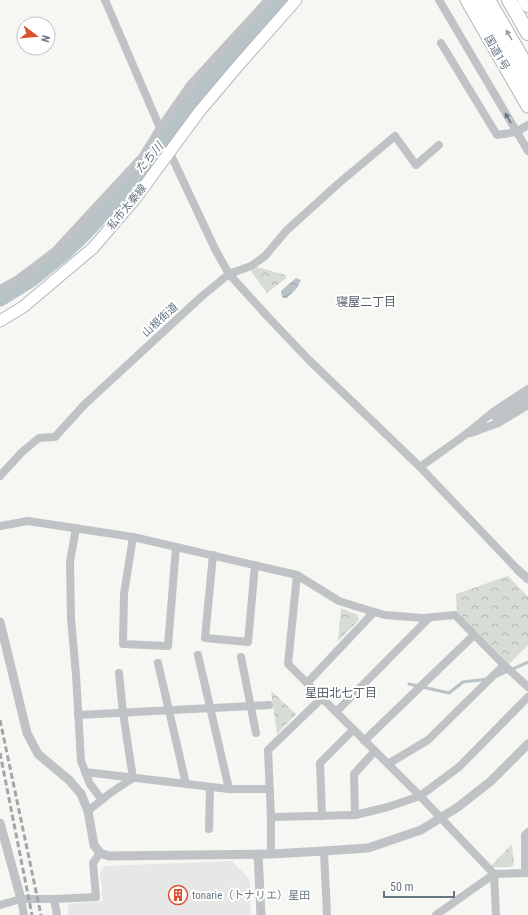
<svg xmlns="http://www.w3.org/2000/svg" width="528" height="915" font-family="'Roboto Condensed','Noto Sans JP',sans-serif">
<style>
.built{fill:#e6e7e6}
.forest{fill:url(#forest-crowns)}
.water{fill:url(#water-waves)}
.lines{fill:none;stroke-linecap:round;stroke-linejoin:round}
.stream{stroke:#b8c3c7;stroke-width:3}
.river{stroke:#b8c3c7;stroke-width:17}
.secondary-casing{stroke:#b1b7bb;stroke-width:13}
.trunk-casing{stroke:#b2b6b9;stroke-width:15}
.motorway-casing{stroke:#b2b6b9;stroke-width:16}
.minor{stroke:#bfc3c6;stroke-width:8}
.tertiary{stroke:#bfc3c6;stroke-width:9}
.secondary{stroke:#fff;stroke-width:11}
.trunk{stroke:#fff;stroke-width:13}
.motorway{stroke:#fff;stroke-width:14}
.rail{stroke:#a0a7ab;stroke-width:3;stroke-dasharray:6 3;stroke-linecap:butt}
.oneway{fill:#949fa8}
.oneway2{fill:#667682}
.labels{text-anchor:middle;dominant-baseline:central;stroke-width:4;stroke-linejoin:round;paint-order:stroke}
.street-label{font-size:11px;fill:#667682;stroke:#fff}
.poi-label{font-size:11px;fill:#667682;stroke:#fff;text-anchor:start}
.water-label{font-size:12px;font-style:italic;fill:#62777f;stroke:#fff}
.neighbourhood-label{font-size:12px;fill:#545f68;stroke:#fff}
</style>
<defs>
<pattern id="forest-crowns" width="20" height="18" patternUnits="userSpaceOnUse"><rect width="20" height="18" fill="#d7dcd4"/><path d="M2 6a3 3 0 1 1 6 0M12 15a3 3 0 1 1 6 0" fill="none" stroke="#b2b7b1"/></pattern>
<pattern id="water-waves" width="16" height="10" patternUnits="userSpaceOnUse"><rect width="16" height="10" fill="#b8c3c7"/><path d="M0 5q4-4 8 0t8 0" fill="none" stroke="#99a3a7"/></pattern>
</defs>
<rect width="100%" height="100%" fill="#f6f6f2"/>
<!-- built -->
<path class="built" d="M232 861 250 880 251 915H68V904L103 901 100 873 104 866Z"/>
<!-- forest -->
<g class="forest">
<path d="M256 267 286 275V278L267 293 251 271Z"/>
<path d="M508 576 528 597V645L509 664 457 611 456 594Z"/>
<path d="M341 608 358 615 359 620 338 641Z"/>
<path d="M271 691 296 714 277 734Z"/>
<path d="M512 844 514 864 511 867H490Z"/>
</g>
<!-- water -->
<path class="water" d="M296 278 301 280 297 288 287 298H283L281 293V291Z"/>
<g class="lines">
<!-- stream -->
<g class="stream">
<path d="M497 676 528 662"/>
<path d="M409 684 449 693 463 682 488 679"/>
</g>
<!-- river -->
<path class="river" d="M0 298 32 278 63 253 85 232 116 198 158 148 176 122 215 74 254 28 282 0"/>
<defs>
<path id="secondary" d="M0 321 23 307 93 248 135 199 199 112 237 67 296 0"/>
<path id="trunk" d="M467 0 528 106"/>
<g id="motorway">
<path d="M478 0 500 41 528 89"/>
<path d="M488 0 528 69"/>
<path d="M509 0 528 33"/>
<path d="M525 0 528 5"/>
</g>
</defs>
<!-- secondary casing -->
<use href="#secondary" class="secondary-casing"/>
<!-- trunk casing -->
<use href="#trunk" class="trunk-casing"/>
<!-- motorway casing -->
<use href="#motorway" class="motorway-casing"/>
<!-- minor -->
<g class="minor">
<path d="M105 0 160 128"/>
<path d="M439 0 528 151"/>
<path d="M441 43 497 135 516 132 528 125"/>
<path d="M169 151 215 249 229 274 268 317 309 360 420 467 518 570"/>
<path d="M0 289 18 279 55 251 142 157 160 128 190 85 268 0"/>
<path d="M495 417 528 397"/>
<path d="M471 433 498 423 528 405"/>
<path d="M420 467 465 435 493 412 528 389"/>
<path d="M0 476 22 452 39 438 55 437 84 405 201 297 229 274 251 266 265 256 286 231 339 183 395 136 416 165 439 145"/>
<path d="M0 526 28 521 133 537 297 575 288 664 420 796 494 874 496 915"/>
<path d="M76 528 70 562 71 619 76 675 81 761 90 784 102 800"/>
<path d="M133 537 124 594 123 644 168 646 176 547"/>
<path d="M213 555 205 638 248 642 255 565"/>
<path d="M297 575 339 601 374 612 385 615 423 618 455 615 504 665 528 687"/>
<path d="M198 655 229 789"/>
<path d="M241 657 256 733"/>
<path d="M158 663 186 784"/>
<path d="M307 683 374 612"/>
<path d="M336 712 429 618"/>
<path d="M78 715 269 705"/>
<path d="M364 741 474 635"/>
<path d="M388 764 428 740 504 665"/>
<path d="M85 772 229 789H270"/>
<path d="M88 811 109 794 133 778 123 713 119 673"/>
<path d="M355 815 354 774 375 751"/>
<path d="M322 816 320 763 353 730"/>
<path d="M271 817 355 815 388 807 420 796 459 767 528 697"/>
<path d="M209 829 210 787"/>
<path d="M324 851 327 915"/>
<path d="M271 854V817L268 750 322 698"/>
<path d="M525 873V835L528 832"/>
<path d="M21 899 24 915"/>
<path d="M54 899 57 915"/>
<path d="M0 905 21 899H54L96 897 93 863 100 853"/>
<path d="M436 915 494 874 528 873"/>
</g>
<!-- tertiary -->
<g class="tertiary">
<path d="M518 570 528 579"/>
<path d="M0 622 27 733 38 754 69 780 81 794 88 811 94 845 100 853 109 856 271 854 324 851 368 848 421 830 458 807 491 781 528 744"/>
<path d="M0 823 21 899"/>
<path d="M258 854 261 915"/>
</g>
<!-- secondary -->
<use href="#secondary" class="secondary"/>
<!-- trunk -->
<use href="#trunk" class="trunk"/>
<!-- motorway -->
<use href="#motorway" class="motorway"/>
<!-- rail -->
<g class="rail">
<path d="M0 720 41 915"/>
<path d="M0 753 32 915"/>
</g>
</g>
<!-- one-way arrows -->
<defs><path id="oneway-solid" d="M-6-.8H1V-3.2L6.5 0L1 3.2V.8H-6Z"/></defs>
<use class="oneway" href="#oneway-solid" transform="translate(509 35) rotate(-120)"/>
<use class="oneway2" href="#oneway-solid" transform="translate(508 118) rotate(-120)"/>
<!-- icons -->
<defs>
<symbol id="building-ring" viewBox="-11 -11 22 22"><circle r="9.5" fill="#fff" stroke="#db512d" stroke-width="1.5"/><path d="M-4-6H4V6H1V3H-1V6H-4ZM-2.5-4.3h1.7v1.8h-1.7ZM.8-4.3h1.7v1.8H.8ZM-2.5-1h1.7V.8h-1.7ZM.8-1h1.7V.8H.8Z" fill="#db512d"/></symbol>
</defs>
<g fill-rule="evenodd">
<use href="#building-ring" x="167" y="884" width="22" height="22"/>
</g>
<g class="labels">
<!-- street labels -->
<g class="street-label">
<text transform="translate(497 53) rotate(60)">国道1号</text>
<text transform="translate(127 207) rotate(-51)">私市太秦線</text>
<text transform="translate(160 320) rotate(-43)">山根街道</text>
</g>
<!-- poi labels -->
<g class="poi-label">
<text x="192" y="895">tonarie（トナリエ）星田</text>
</g>
<!-- water labels -->
<g class="water-label">
<text transform="translate(149 158) rotate(-50)">たち川</text>
</g>
<!-- neighbourhood labels -->
<g class="neighbourhood-label">
<text x="366" y="302">寝屋二丁目</text>
<text x="341" y="693">星田北七丁目</text>
</g>
</g>
<!-- north arrow -->
<g transform="translate(36 36) rotate(106)"><circle r="19" fill="#ffffff" stroke="#c2c8cd"/>
<path d="M0-3L7 15L0 10L-7 15Z" fill="#db512d"/>
<text y="-6" font-size="11" font-weight="bold" text-anchor="middle" fill="#667682">N</text>
</g>
<!-- scale -->
<path d="M384 891v6h70v-6" fill="none" stroke="#667682" stroke-width="2"/>
<text x="390" y="891" font-size="12" fill="#667682" stroke="#ffffff" stroke-width="3" paint-order="stroke">50 m</text>
</svg>
